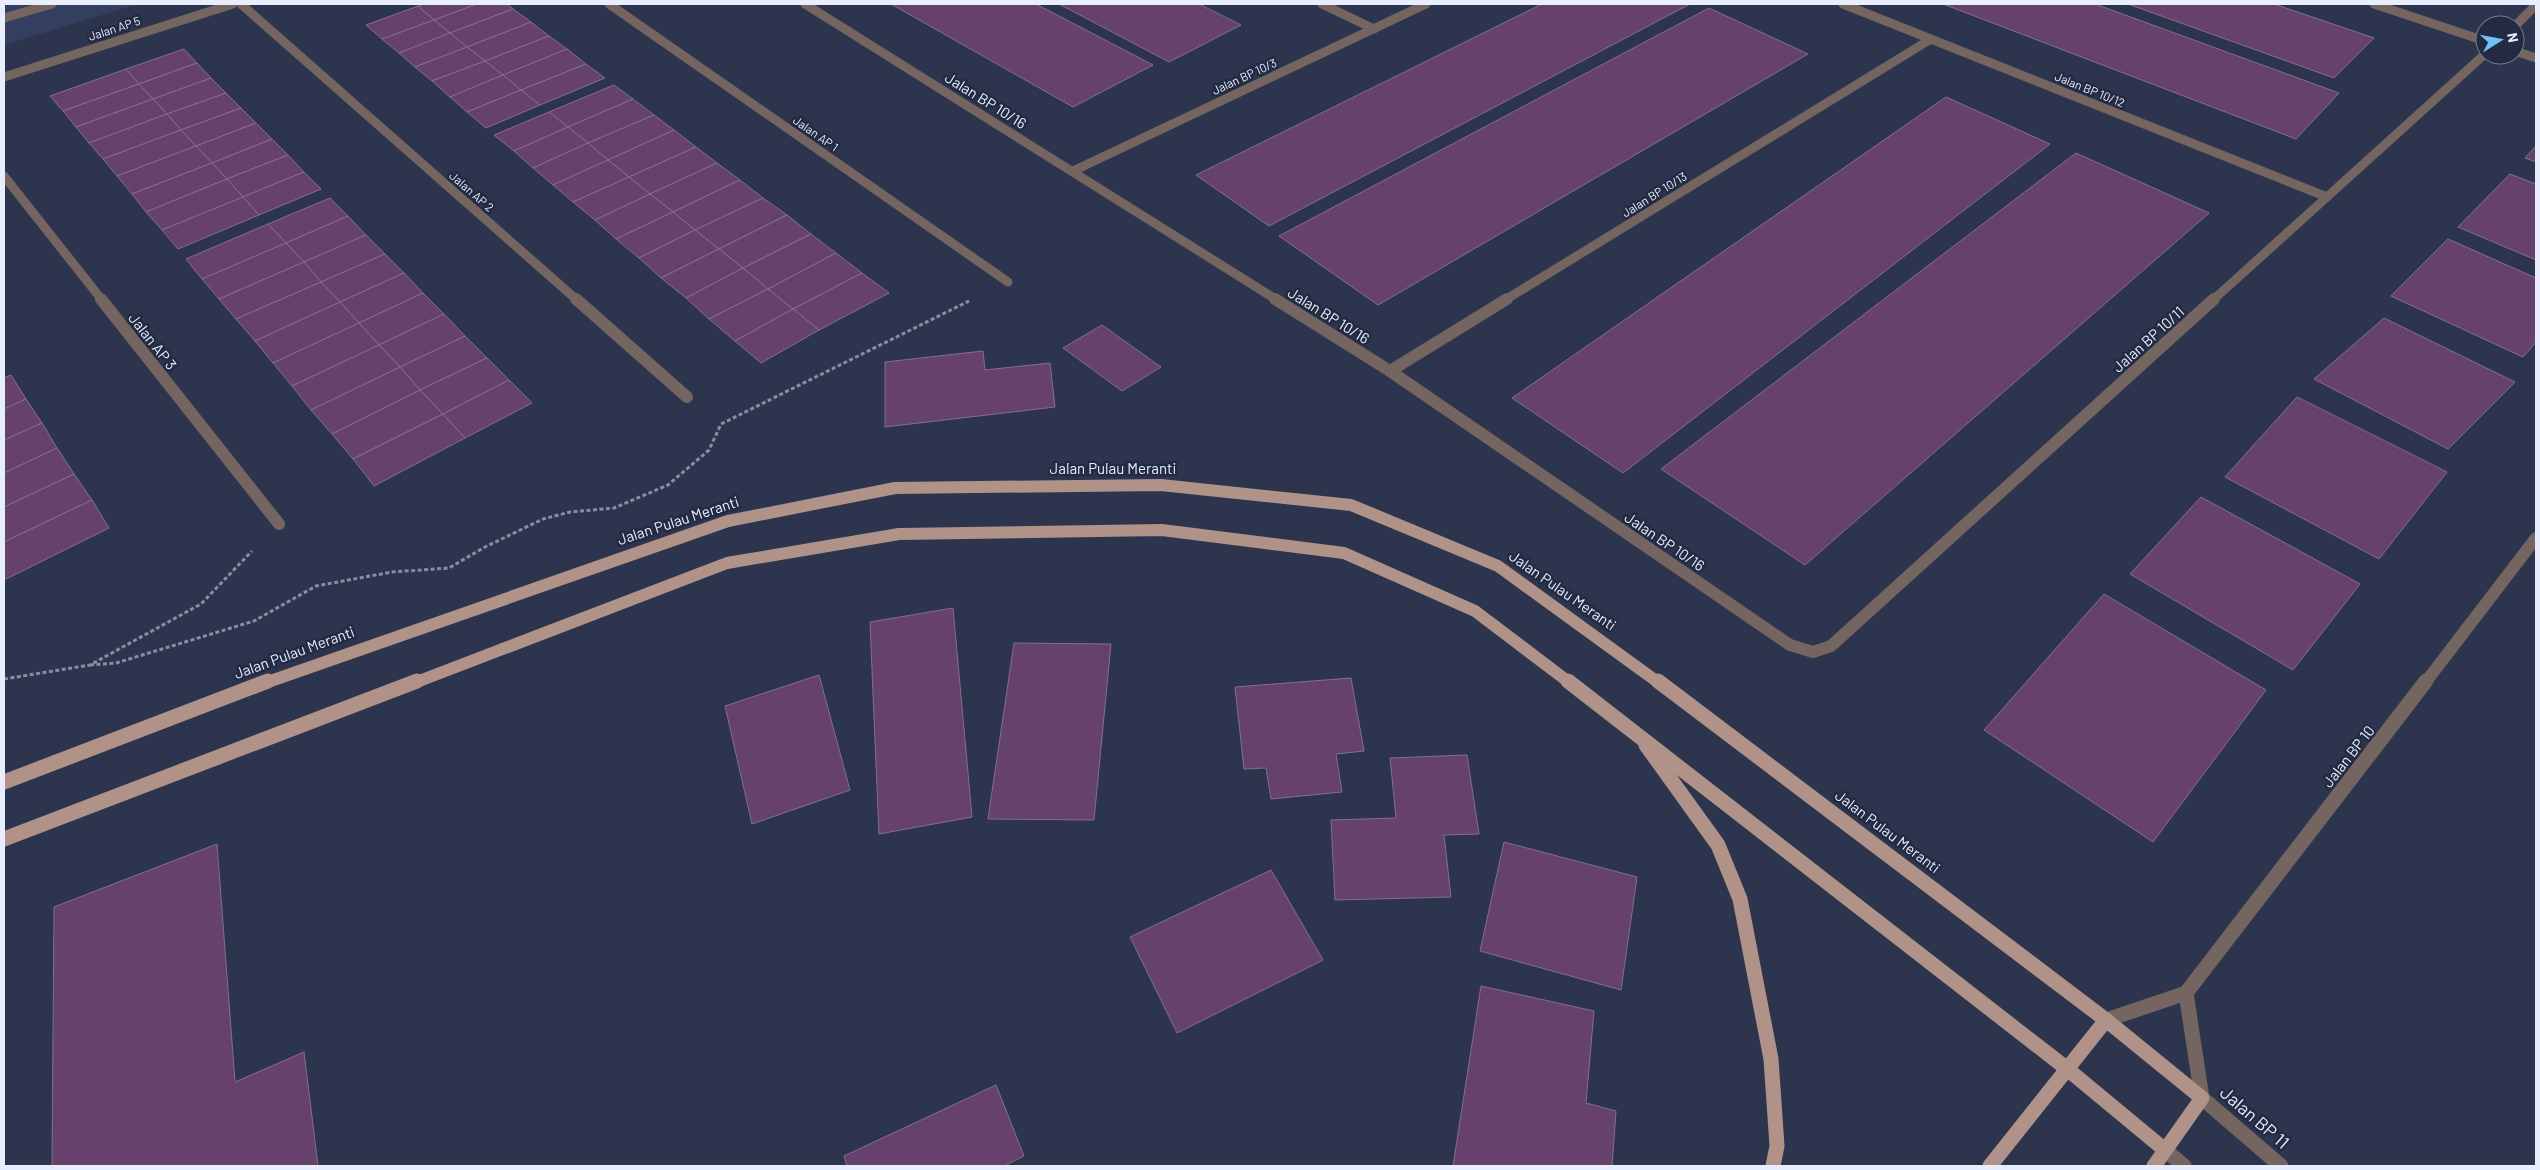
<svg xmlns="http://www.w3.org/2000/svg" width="2540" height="1170" font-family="Barlow,sans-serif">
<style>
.built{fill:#343e5e}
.building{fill:#66416c;stroke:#856f88}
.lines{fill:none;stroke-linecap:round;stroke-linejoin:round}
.path{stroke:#878ea3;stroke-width:3;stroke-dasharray:4 2.5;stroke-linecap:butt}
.minor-far2{stroke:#746560;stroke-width:9}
.minor-far1{stroke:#746560;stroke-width:12}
.minor{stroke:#746560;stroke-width:15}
.major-far1{stroke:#b09288;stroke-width:12}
.major{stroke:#b09288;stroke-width:15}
.labels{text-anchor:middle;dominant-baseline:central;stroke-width:5;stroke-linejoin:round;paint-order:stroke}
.far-street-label{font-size:12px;fill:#e8eefe;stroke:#232b43}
.street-label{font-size:15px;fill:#e8eefe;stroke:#232b43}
.near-street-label{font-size:18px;fill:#e8eefe;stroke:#232b43}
</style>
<rect width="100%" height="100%" fill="#2d354e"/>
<!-- built -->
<path class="built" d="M4 4H138L4 45Z"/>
<!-- building -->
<g class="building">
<path d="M425 4H477L434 20 418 6Z"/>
<path d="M477 4H507L513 9 450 33 434 20Z"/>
<path d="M891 4H1036L1153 65 1073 107Z"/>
<path d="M1059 4H1199L1241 25 1169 62Z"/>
<path d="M1542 4H1690L1269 226 1196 175Z"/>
<path d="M1943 4H2095L2339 93 2296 139Z"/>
<path d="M2128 4H2274L2374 38 2334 78Z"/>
<path d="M418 6 434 20 382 39 366 25Z"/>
<path d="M1709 8 1808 54 1378 305 1279 236Z"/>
<path d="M513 9 531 22 467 47 450 33Z"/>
<path d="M434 20 450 33 399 53 382 39Z"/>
<path d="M531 22 549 36 485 61 467 47Z"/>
<path d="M450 33 467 47 415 67 399 53Z"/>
<path d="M549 36 567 49 503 75 485 61Z"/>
<path d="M467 47 485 61 432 81 415 67Z"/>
<path d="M184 49 197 63 139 84 126 69Z"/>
<path d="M567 49 586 64 521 90 503 75Z"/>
<path d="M485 61 503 75 450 97 432 81Z"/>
<path d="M197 63 211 78 153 99 139 84Z"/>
<path d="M586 64 605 78 540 105 521 90Z"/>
<path d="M126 69 139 84 63 111 50 96Z"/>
<path d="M503 75 521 90 467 112 450 97Z"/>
<path d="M211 78 226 93 167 114 153 99Z"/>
<path d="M139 84 153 99 76 127 63 111Z"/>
<path d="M614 85 633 99 568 127 549 112Z"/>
<path d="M521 90 540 105 486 128 467 112Z"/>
<path d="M226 93 241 108 181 130 167 114Z"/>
<path d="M1946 97 2050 144 1623 473 1512 398Z"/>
<path d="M153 99 167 114 89 143 76 127Z"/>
<path d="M633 99 654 115 588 143 568 127Z"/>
<path d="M241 108 256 123 196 146 181 130Z"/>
<path d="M549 112 568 127 514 151 494 135Z"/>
<path d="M167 114 181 130 103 159 89 143Z"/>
<path d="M654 115 674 130 608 160 588 143Z"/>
<path d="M256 123 272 139 212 163 196 146Z"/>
<path d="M568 127 588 143 533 168 514 151Z"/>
<path d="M181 130 196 146 117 176 103 159Z"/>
<path d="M674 130 696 147 629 177 608 160Z"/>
<path d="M272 139 288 155 227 179 212 163Z"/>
<path d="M588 143 608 160 553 185 533 168Z"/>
<path d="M196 146 212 163 132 194 117 176Z"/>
<path d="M2536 146V162L2525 158Z"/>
<path d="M696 147 717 163 650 194 629 177Z"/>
<path d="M2076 153 2209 213 1805 565 1661 469Z"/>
<path d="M288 155 304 172 243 197 227 179Z"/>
<path d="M608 160 629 177 573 202 553 185Z"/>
<path d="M212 163 227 179 146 212 132 194Z"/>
<path d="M717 163 740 180 673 212 650 194Z"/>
<path d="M304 172 321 189 259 215 243 197Z"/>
<path d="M2510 174 2536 184V260L2458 227Z"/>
<path d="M629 177 650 194 595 220 573 202Z"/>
<path d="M227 179 243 197 162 230 146 212Z"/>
<path d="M740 180 763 198 695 230 673 212Z"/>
<path d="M650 194 673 212 616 239 595 220Z"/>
<path d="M243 197 259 215 178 249 162 230Z"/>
<path d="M330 198 348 216 286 243 268 224Z"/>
<path d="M763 198 787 215 719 249 695 230Z"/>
<path d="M673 212 695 230 639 258 616 239Z"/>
<path d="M787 215 811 234 743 268 719 249Z"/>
<path d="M348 216 366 235 304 262 286 243Z"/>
<path d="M268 224 286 243 202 279 186 259Z"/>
<path d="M695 230 719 249 661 278 639 258Z"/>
<path d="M811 234 836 253 768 289 743 268Z"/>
<path d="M366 235 385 254 321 282 304 262Z"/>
<path d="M2448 239 2536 278V342L2523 357 2391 296Z"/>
<path d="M286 243 304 262 219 299 202 279Z"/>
<path d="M719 249 743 268 686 298 661 278Z"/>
<path d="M836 253 862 273 793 309 768 289Z"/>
<path d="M385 254 404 273 340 302 321 282Z"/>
<path d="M304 262 321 282 236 319 219 299Z"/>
<path d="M743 268 768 289 709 319 686 298Z"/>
<path d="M404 273 423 293 359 323 340 302Z"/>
<path d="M862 273 889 293 819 330 793 309Z"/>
<path d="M321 282 340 302 255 341 236 319Z"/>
<path d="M768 289 793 309 735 341 709 319Z"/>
<path d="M423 293 444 314 379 345 359 323Z"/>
<path d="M340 302 359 323 273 363 255 341Z"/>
<path d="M793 309 819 330 761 363 735 341Z"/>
<path d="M444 314 465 336 400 367 379 345Z"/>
<path d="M2384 318 2515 382 2448 449 2314 379Z"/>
<path d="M359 323 379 345 292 386 273 363Z"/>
<path d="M1102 325 1161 367 1122 391 1063 348Z"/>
<path d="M465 336 487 358 420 390 400 367Z"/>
<path d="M379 345 400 367 311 410 292 386Z"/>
<path d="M983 351 985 370 1050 363 1055 407 885 427V362Z"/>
<path d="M487 358 509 380 443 414 420 390Z"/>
<path d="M400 367 420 390 332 434 311 410Z"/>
<path d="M11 375 26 399 4 409V378Z"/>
<path d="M509 380 532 403 465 438 443 414Z"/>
<path d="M420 390 443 414 353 459 332 434Z"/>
<path d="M2297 397 2447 472 2379 559 2225 477Z"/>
<path d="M26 399 42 423 4 440V409Z"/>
<path d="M443 414 465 438 374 486 353 459Z"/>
<path d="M42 423 57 448 4 473V440Z"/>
<path d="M57 448 74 474 4 507V473Z"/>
<path d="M74 474 92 500 4 542V507Z"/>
<path d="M2201 497 2360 584 2293 670 2130 574Z"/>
<path d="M92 500 109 528 4 580V542Z"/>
<path d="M2104 594 2266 690 2153 842 1984 730Z"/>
<path d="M953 608 972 817 879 834 870 622Z"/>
<path d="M1014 643 1111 644 1094 820 988 819Z"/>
<path d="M819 675 850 790 752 824 725 706Z"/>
<path d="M1351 678 1364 751 1336 754 1342 792 1271 799 1266 768 1244 769 1235 687Z"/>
<path d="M1467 755 1479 834 1444 835 1451 897 1335 900 1331 820 1396 818 1390 758Z"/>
<path d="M1504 842 1637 877 1621 990 1480 951Z"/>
<path d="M217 844 235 1082 304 1052 318 1166H52L54 907Z"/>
<path d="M1271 870 1323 960 1177 1033 1130 937Z"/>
<path d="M1481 986 1594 1011 1586 1103 1616 1111 1612 1166H1453Z"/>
<path d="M996 1085 1024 1156 1004 1166H847L844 1156Z"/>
</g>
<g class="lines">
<!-- path -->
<g class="path">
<path d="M90 665 116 663 254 621 316 586 392 572 449 568 485 547 543 519 570 512 614 508 668 485 709 450 721 424 969 301"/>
<path d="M4 679 90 665 201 604 252 551"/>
</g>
<!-- minor-far2 -->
<g class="minor-far2">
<path d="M241 4 577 300"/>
<path d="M609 4 1008 282"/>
<path d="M805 4 1277 300"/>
<path d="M1322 4 1374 29"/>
<path d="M1843 4 2327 197"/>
<path d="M2374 4 2485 41"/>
<path d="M4 18 52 4"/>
<path d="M2515 26 2536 5"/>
<path d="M2515 51 2536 58"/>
<path d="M4 77 233 4"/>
<path d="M1073 171 1426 4"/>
<path d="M4 176 102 300"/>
<path d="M1505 300 1931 39"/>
<path d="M2213 300 2485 54"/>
</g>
<!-- minor-far1 -->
<g class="minor-far1">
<path d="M101 299 279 524"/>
<path d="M576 299 687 397"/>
<path d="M1275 299 1390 371 1790 645 1813 652 1831 646 2214 299"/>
<path d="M1390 371 1507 299"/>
<path d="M2425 683 2536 538"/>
</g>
<!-- minor -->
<g class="minor">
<path d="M2186 993 2426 681"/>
<path d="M2186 993 2202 1098 2281 1166"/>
<path d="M2106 1020 2186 993"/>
<path d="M2165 1150 2184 1166"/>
</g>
<!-- major-far1 -->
<g class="major-far1">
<path d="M265 683 728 521 895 488 1161 485 1351 505 1498 566 1659 683"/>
<path d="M414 683 727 563 899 534 1162 530 1344 553 1475 611 1570 683"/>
</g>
<!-- major -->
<g class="major">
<path d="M1568 681 2066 1068 2165 1150"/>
<path d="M1658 681 2106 1020 2202 1098 2154 1166"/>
<path d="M1646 745 1718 845 1740 899 1771 1059 1777 1146 1773 1166"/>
<path d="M4 782 268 681"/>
<path d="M4 839 417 681"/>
<path d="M1990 1166 2106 1020"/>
</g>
</g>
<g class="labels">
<!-- far-street labels -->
<g class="far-street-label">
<text transform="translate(114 28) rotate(-18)">Jalan AP 5</text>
<text transform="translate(1244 76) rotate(-25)">Jalan BP 10/3</text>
<text transform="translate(2090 89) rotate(22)">Jalan BP 10/12</text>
<text transform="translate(816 133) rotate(35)">Jalan AP 1</text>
<text transform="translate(472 191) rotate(41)">Jalan AP 2</text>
<text transform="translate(1654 194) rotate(-32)">Jalan BP 10/13</text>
</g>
<!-- street labels -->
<g class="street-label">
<text transform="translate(986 100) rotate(32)">Jalan BP 10/16</text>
<text transform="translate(1329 315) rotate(32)">Jalan BP 10/16</text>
<text transform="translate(2148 339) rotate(-42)">Jalan BP 10/11</text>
<text transform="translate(153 341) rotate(52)">Jalan AP 3</text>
<text x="1113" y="468">Jalan Pulau Meranti</text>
<text transform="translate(678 520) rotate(-18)">Jalan Pulau Meranti</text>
<text transform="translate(1665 541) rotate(34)">Jalan BP 10/16</text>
<text transform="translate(1563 590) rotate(35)">Jalan Pulau Meranti</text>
<text transform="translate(294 652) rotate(-20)">Jalan Pulau Meranti</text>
<text transform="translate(2348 756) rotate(-52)">Jalan BP 10</text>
<text transform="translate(1888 831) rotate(37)">Jalan Pulau Meranti</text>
</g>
<!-- near-street labels -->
<g class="near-street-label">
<text transform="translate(2255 1117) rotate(41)">Jalan BP 11</text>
</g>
</g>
<!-- border -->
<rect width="2540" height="1170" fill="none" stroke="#e8eefe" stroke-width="10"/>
<!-- north arrow -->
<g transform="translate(2500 40) rotate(79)"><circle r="24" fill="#232b43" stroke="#72798e"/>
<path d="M0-4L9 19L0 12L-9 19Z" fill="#72c1f5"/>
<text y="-8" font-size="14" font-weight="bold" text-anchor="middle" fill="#e8eefe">N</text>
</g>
</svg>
